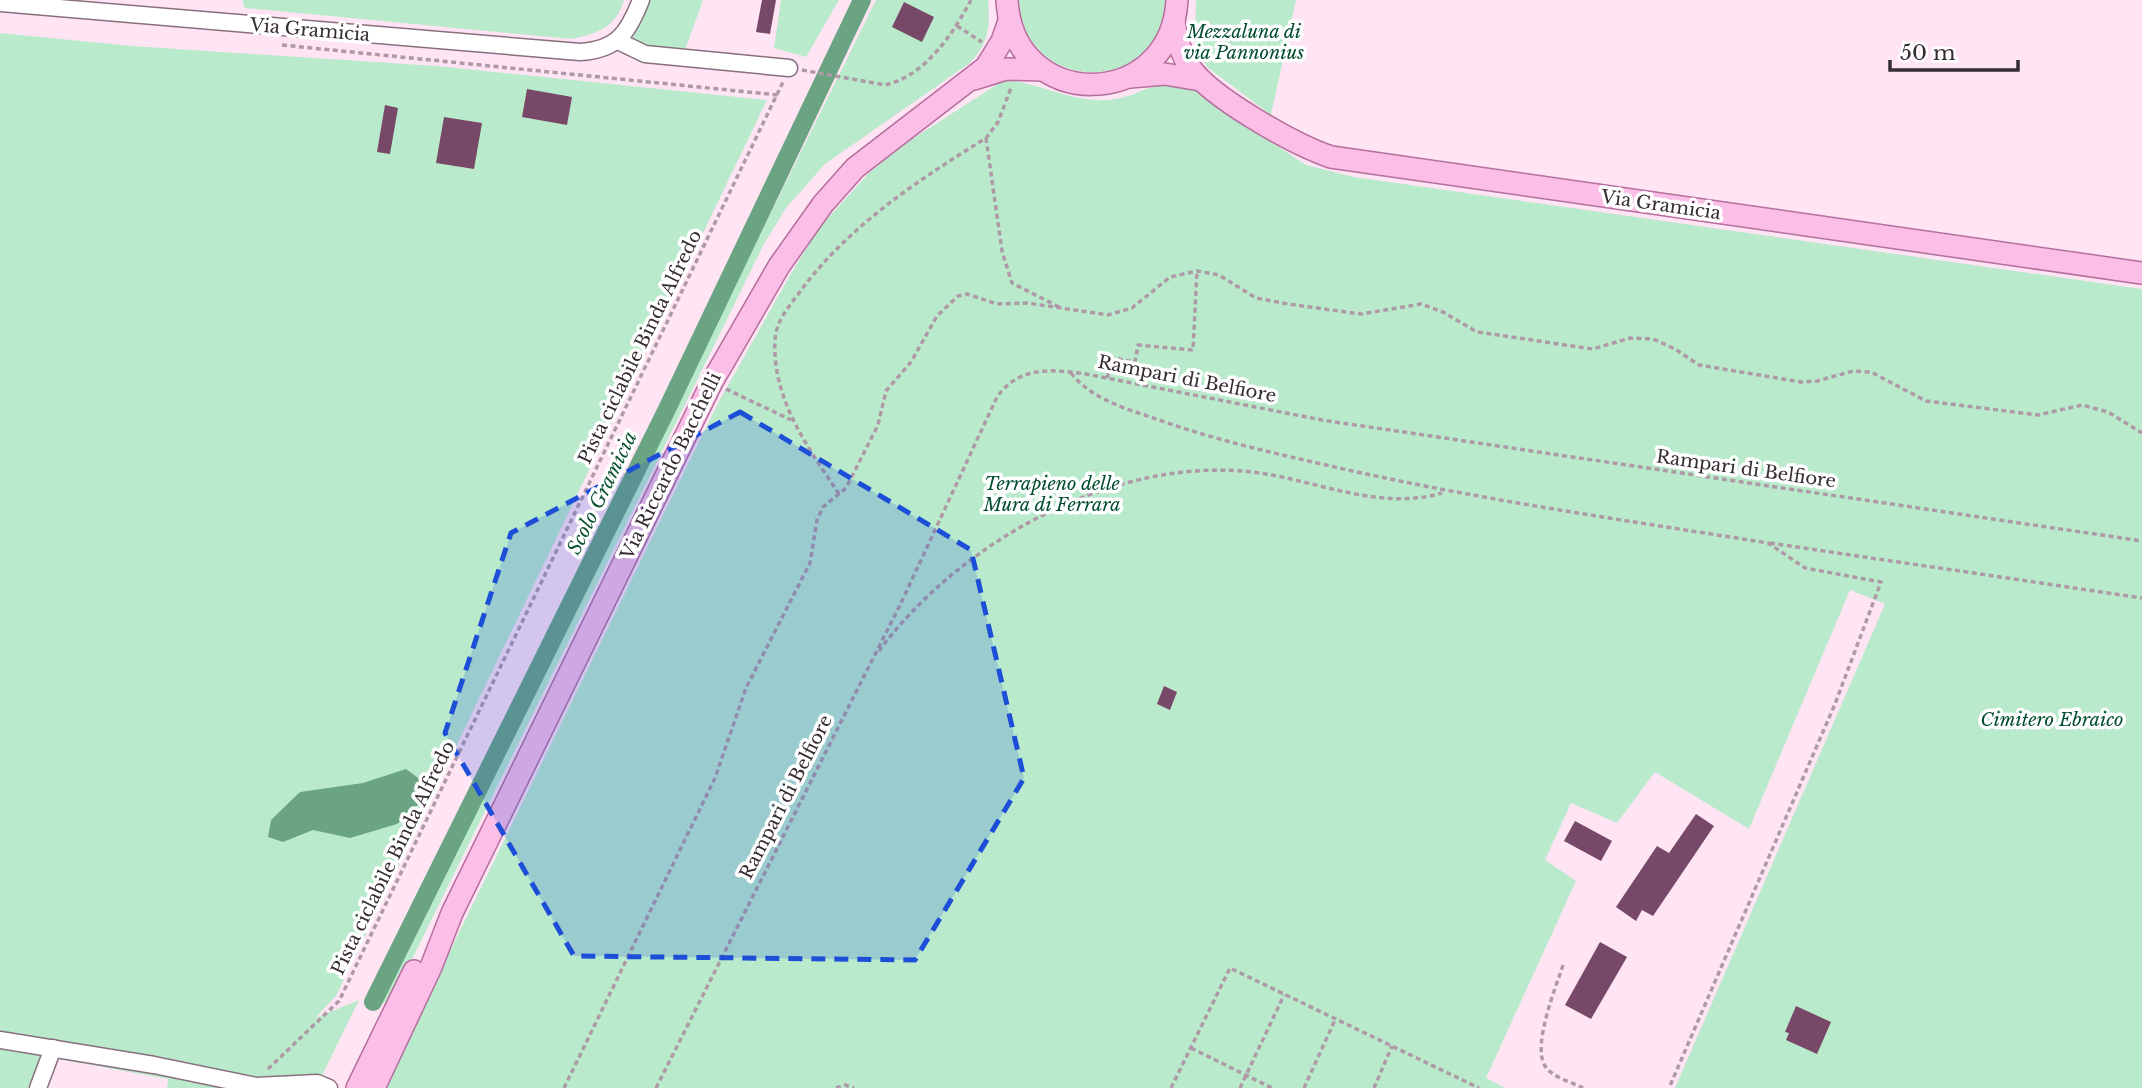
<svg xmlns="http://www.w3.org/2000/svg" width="2142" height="1088" font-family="'Libre Baskerville',serif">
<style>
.green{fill:#baeacc}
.water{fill:#6ba482}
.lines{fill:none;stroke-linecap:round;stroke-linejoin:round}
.canal{stroke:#6ba482;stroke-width:18}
.building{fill:#784868}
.minor-casing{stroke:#876f7e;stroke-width:19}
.major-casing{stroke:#b56e9d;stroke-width:24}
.path{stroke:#ae9aa6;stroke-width:3.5;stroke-dasharray:5 3.5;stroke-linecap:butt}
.minor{stroke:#fff;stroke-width:16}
.major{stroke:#fbbee6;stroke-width:21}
.marked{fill:#1d4ed8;fill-opacity:0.2;stroke:#1d4ed8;stroke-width:5;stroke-dasharray:14 9;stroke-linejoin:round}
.labels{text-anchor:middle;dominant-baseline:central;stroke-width:7;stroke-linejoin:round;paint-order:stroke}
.street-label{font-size:18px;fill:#362c33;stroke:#fff}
.park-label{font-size:18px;font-style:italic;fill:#014d2d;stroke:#fff}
.water-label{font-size:19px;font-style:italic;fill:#0d5433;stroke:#fff}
</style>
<rect width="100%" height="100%" fill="#ffe4f4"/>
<!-- green -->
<g class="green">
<path d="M242 0H624C616 28 596 34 571 39L245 8Z"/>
<path d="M649 0H703L685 50 649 48 633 38Z"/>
<path d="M781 0H839L806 57 774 48Z"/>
<path d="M876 0H988C991 26 988 44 970 63L825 164 786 208 765 242 392 1000 380 1004Z"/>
<path d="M1019 0H1165C1162 96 1024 97 1019 0Z"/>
<path d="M1196 0H1296L1271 115 1207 67 1195 46Z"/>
<path d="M0 33 132 46 437 66 767 100 336 996 315 1018 359 1000 316 1088H167L168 1079 41 1056 28 1088H0Z"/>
<path d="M1004 80C1040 83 1070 102 1106 100 1147 97 1149 74 1196 92L1306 165 1354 177 2142 289V1088H1675L1885 604 1850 590 1749 829 1655 772 1617 823 1571 803 1545 860 1576 881 1486 1078 1505 1088H383L718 403 793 270 819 228 869 173 903 145Z"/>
</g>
<!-- water -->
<path class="water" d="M406 769 421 780V802L397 824 350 838 313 830 283 842 268 837 271 820 300 792 363 783Z"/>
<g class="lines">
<!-- canal -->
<path class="canal" d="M373 1002 667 409 862 0"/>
</g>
<!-- building -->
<g class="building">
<path d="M762 0H776L770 34 756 32Z"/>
<path d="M904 2 934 17 922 42 892 27Z"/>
<path d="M527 89 572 97 567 125 522 117Z"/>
<path d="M385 105 398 108 390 154 377 152Z"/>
<path d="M444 117 482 123 474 169 436 163Z"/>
<path d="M1164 686 1177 692 1170 710 1157 704Z"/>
<path d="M1696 814 1714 826 1653 916 1642 910 1636 921 1616 907 1657 846 1669 853Z"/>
<path d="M1575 821 1612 841 1601 861 1564 841Z"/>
<path d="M1600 942 1627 957 1591 1019 1565 1005Z"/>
<path d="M1796 1006 1831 1022 1817 1054 1786 1040 1789 1033 1785 1032Z"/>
</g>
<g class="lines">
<defs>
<g id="minor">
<path d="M0 3 580 52C617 50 628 33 641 0"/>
<path d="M618 41 645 54 789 68"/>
<path d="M0 1040 154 1065 256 1086 317 1083 329 1088"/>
<path d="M38 1088 53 1048"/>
</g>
<g id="major">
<path d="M1007 0C1013 113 1171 112 1177 0"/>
<path d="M1174 22C1177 38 1180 53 1190 67 1210 97 1295 145 1331 157L2142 273"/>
<path d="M1130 77 1165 74 1200 80"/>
<path d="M974 79 1006 69 1043 70"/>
<path d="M357 1088 414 971"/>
<path d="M374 1088 431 967 452 913 712 382 779 266 823 204 855 168 986 67 1002 41 1009 21"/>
</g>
</defs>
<!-- minor casing -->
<use href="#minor" class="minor-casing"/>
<!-- major casing -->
<use href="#major" class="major-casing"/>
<!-- path -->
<g class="path">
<path d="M957 26 982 42"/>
<path d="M282 45 778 95"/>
<path d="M802 70 885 85C925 76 953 34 971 0"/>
<path d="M986 138 1002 251 1012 283 1059 307"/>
<path d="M1071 373C1092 400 1128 409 1159 420 1218 441 1278 454 1339 468 1481 500 1624 520 1768 543L1805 568 1881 582 1835 704 1669 1088"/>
<path d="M1107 378 1113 358 1135 362 1138 345 1193 350 1197 271"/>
<path d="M726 389 791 420"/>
<path d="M839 494C808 447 772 400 775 340 776 321 788 308 799 293 848 226 917 181 986 138L998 122 1011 88"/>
<path d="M1770 543 2142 598"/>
<path d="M879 651C961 540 1119 453 1260 473 1320 482 1382 511 1442 493"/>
<path d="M1563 965C1556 987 1532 1045 1545 1066 1552 1077 1571 1082 1583 1088"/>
<path d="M1191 1048 1272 1088"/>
<path d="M268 1069 339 1001 783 82"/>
<path d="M564 1088 715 778 746 688 810 563 817 520 823 507 846 488 878 425 886 391 911 362 937 316 958 296 967 294 997 304 1027 303 1108 315 1132 308 1170 277 1197 271 1219 275 1256 298 1288 304 1361 314 1421 304 1443 312 1477 332 1593 349 1630 338 1653 339 1675 349 1699 365 1801 382 1817 381 1853 371 1871 372 1926 401 2038 415 2082 405 2108 412 2142 433"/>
<path d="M656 1088 901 603 997 397C1019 366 1051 369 1086 374L1322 420 2142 541"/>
<path d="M836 1088 845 1085 854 1088"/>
<path d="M1171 1088 1230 968 1479 1088"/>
<path d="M1240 1088 1284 995"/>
<path d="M1304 1088 1335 1020"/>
<path d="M1374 1088 1392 1046"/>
</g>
<!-- minor -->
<use href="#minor" class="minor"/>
<!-- major -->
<use href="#major" class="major"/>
</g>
<!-- marked area -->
<path class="marked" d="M740 412 971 550 1024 778 915 960 574 956 445 733 511 533Z"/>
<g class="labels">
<!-- street labels -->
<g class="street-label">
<text transform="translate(310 30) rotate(5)">Via Gramicia</text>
<text transform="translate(1661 205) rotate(8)">Via Gramicia</text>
<text transform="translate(640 347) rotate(-64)">Pista ciclabile Binda Alfredo</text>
<text transform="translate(1187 379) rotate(11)">Rampari di Belfiore</text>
<text transform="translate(671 466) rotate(-64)">Via Riccardo Bacchelli</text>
<text transform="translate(1746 469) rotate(8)">Rampari di Belfiore</text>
<text transform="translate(786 797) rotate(-63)">Rampari di Belfiore</text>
<text transform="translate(393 858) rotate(-64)">Pista ciclabile Binda Alfredo</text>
</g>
<!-- park labels -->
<g class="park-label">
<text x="1244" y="32">Mezzaluna di<tspan x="1244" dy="21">via Pannonius</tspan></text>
<text x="1052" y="484">Terrapieno delle<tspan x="1052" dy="21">Mura di Ferrara</tspan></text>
<text x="2052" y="720">Cimitero Ebraico</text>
</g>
<!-- water labels -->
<g class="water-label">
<text transform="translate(602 493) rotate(-64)">Scolo Gramicia</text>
</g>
</g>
<!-- scale -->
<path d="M1890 60v10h128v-10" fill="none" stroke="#362c33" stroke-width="3.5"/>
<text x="1900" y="60" font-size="21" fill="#362c33" stroke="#ffffff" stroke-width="5" paint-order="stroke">50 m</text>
</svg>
